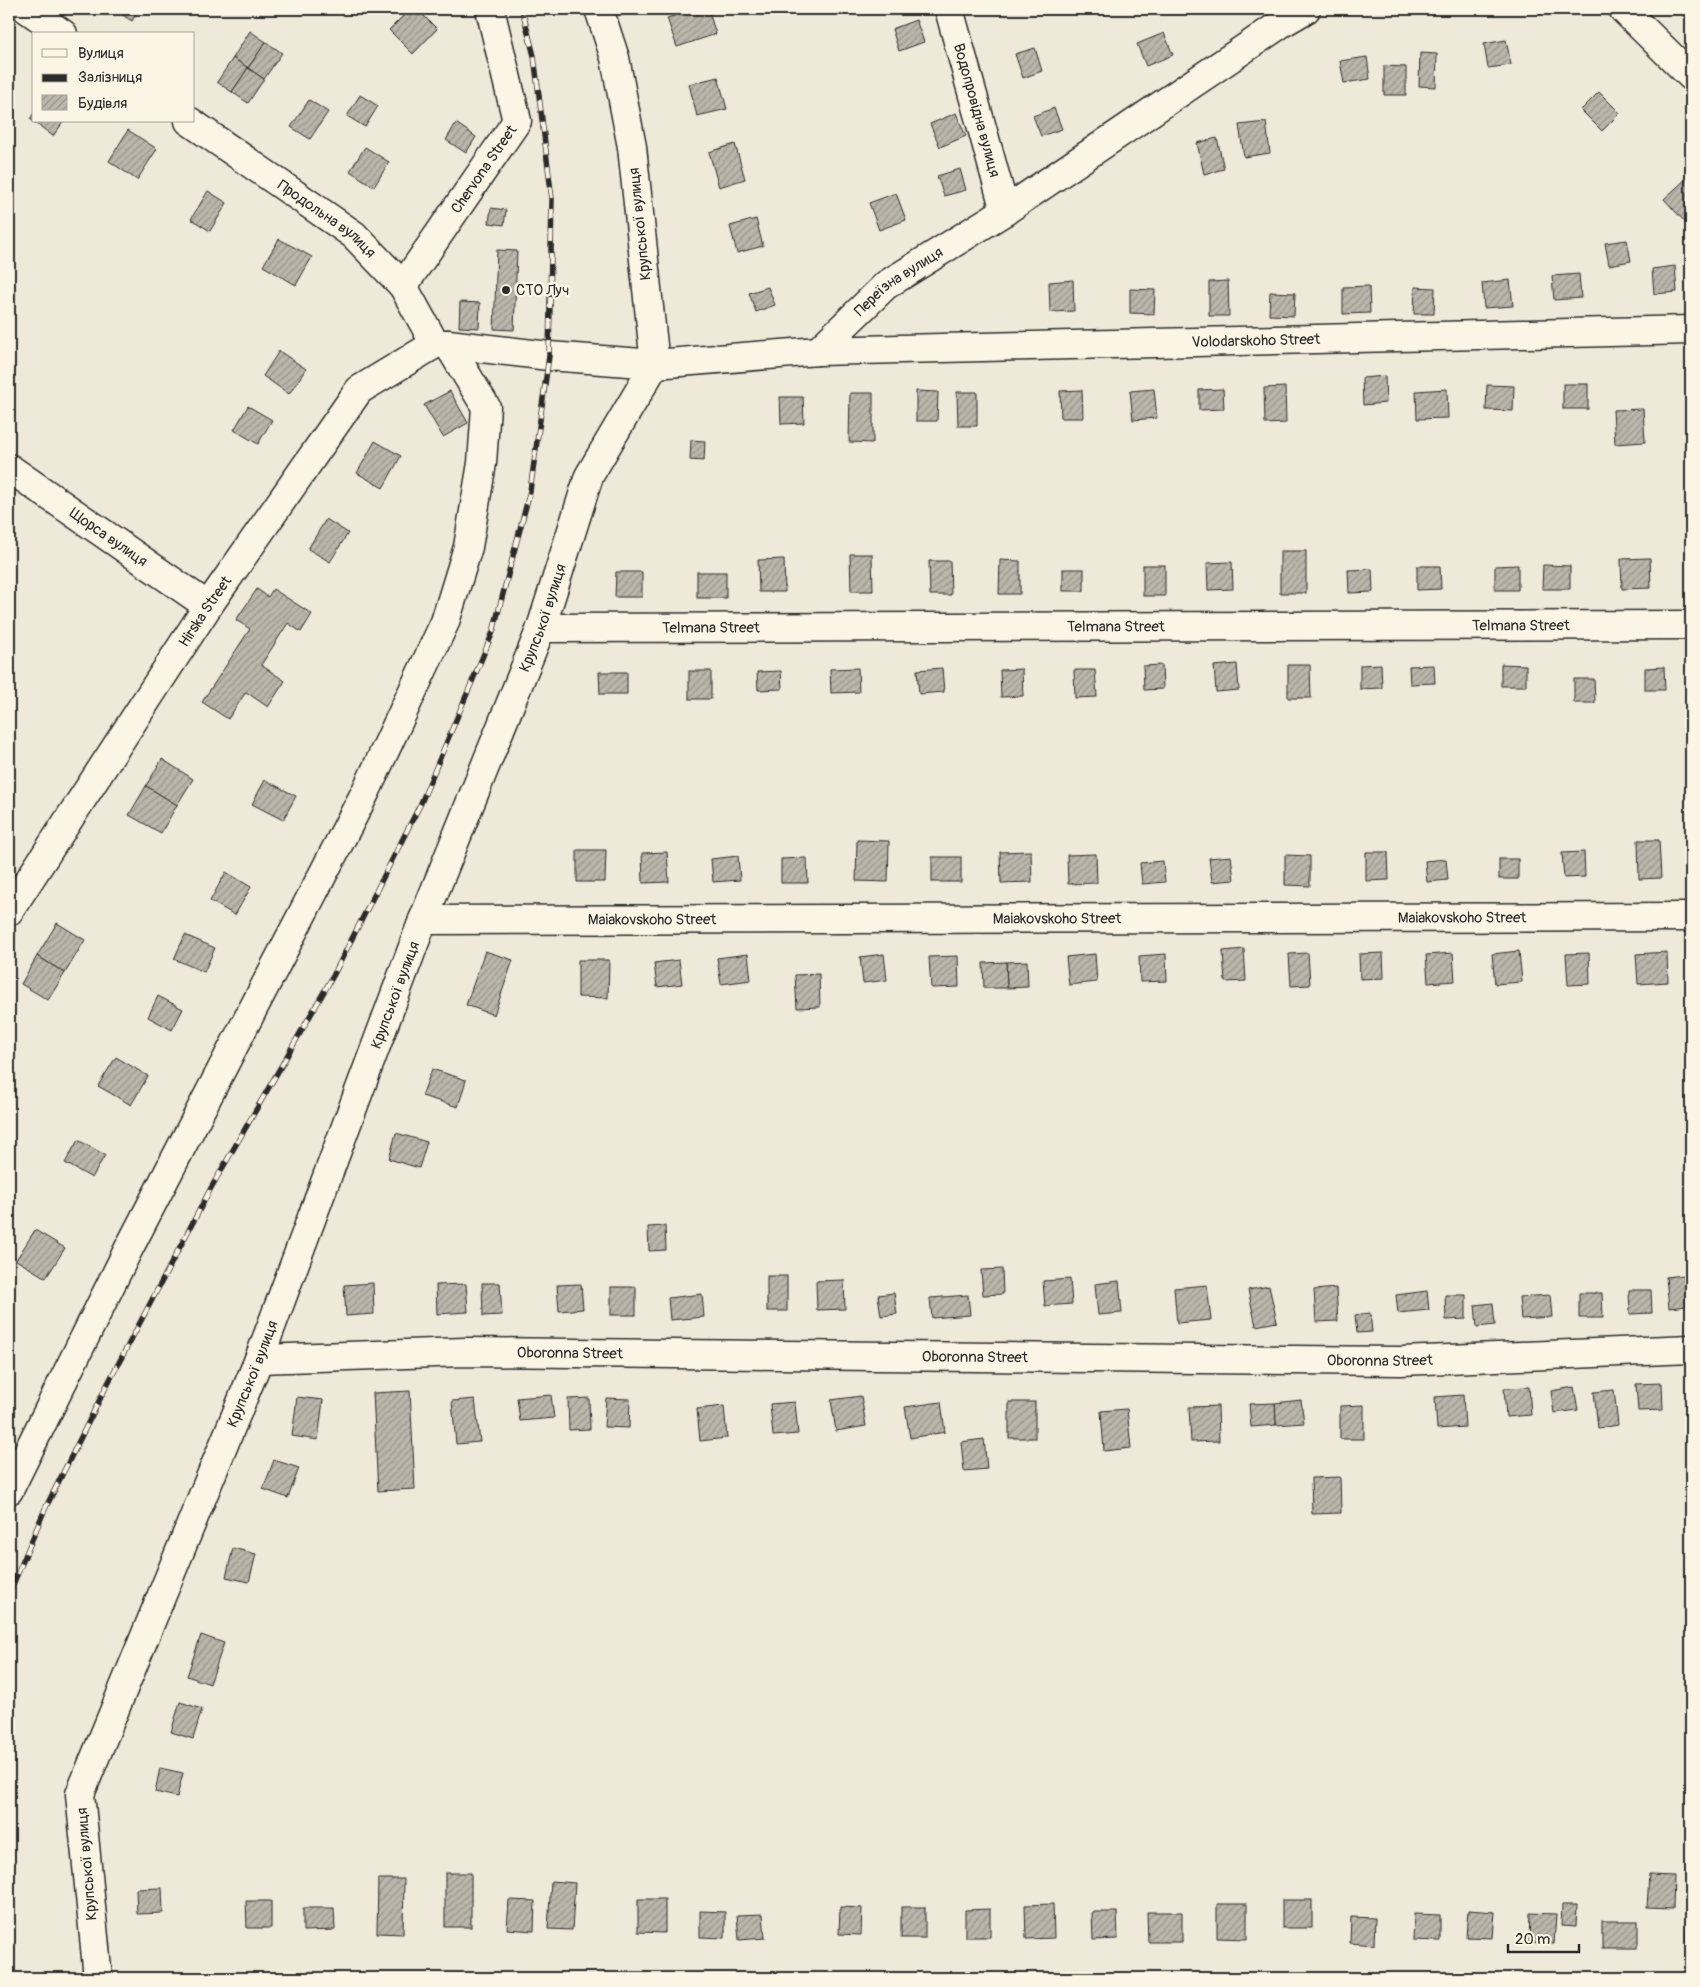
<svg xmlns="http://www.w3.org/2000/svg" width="1700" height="1987" font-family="Pangolin,sans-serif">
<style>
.building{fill:url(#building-hatch);stroke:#2b2b2b}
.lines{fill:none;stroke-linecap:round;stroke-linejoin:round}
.street-casing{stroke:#2b2b2b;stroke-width:31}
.street{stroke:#fcf5e5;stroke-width:28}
.rail-casing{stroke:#2b2b2b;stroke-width:5.5}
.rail{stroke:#fcf5e5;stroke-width:4;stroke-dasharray:11;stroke-linecap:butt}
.poi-dot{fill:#2b2b2b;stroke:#fcf5e5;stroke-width:2}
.labels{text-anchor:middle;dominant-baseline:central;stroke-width:5;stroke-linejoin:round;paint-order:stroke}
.street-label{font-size:15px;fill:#2b2b2b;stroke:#fcf5e5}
.poi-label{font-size:15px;fill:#2b2b2b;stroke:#fcf5e5;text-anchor:start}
</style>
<defs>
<pattern id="building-hatch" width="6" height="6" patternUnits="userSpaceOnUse" patternTransform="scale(1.25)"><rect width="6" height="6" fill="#bcb7ac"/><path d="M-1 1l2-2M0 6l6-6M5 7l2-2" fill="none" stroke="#99958c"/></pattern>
</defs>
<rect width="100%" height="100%" fill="#efe9da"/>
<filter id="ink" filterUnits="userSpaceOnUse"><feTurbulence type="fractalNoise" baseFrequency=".02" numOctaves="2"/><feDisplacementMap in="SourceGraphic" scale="10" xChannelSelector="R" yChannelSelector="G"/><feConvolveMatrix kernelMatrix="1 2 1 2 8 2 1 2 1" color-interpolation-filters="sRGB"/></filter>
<g filter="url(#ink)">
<!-- building -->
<g class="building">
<path d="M118 9H139L132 21 116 11Z"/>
<path d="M410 9H417L437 29 413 54 389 30Z"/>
<path d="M695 9H708L716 34 677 47 667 18Z"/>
<path d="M916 20 924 42 899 51 892 29Z"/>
<path d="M250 31 266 42 248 68 233 58Z"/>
<path d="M1164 33 1173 55 1146 66 1137 44Z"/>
<path d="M1506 40 1511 65 1488 68 1484 44Z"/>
<path d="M266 42 282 53 264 79 248 68Z"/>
<path d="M1035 48 1042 71 1023 78 1015 54Z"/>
<path d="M1420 53 1437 54 1436 87 1419 86Z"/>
<path d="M1367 57 1370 79 1344 83 1340 61Z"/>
<path d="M233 58 248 68 232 92 217 82Z"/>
<path d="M1384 66 1406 67V95H1384Z"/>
<path d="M248 68 264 79 248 103 232 92Z"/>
<path d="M718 77 727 109 697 116 689 84Z"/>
<path d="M1599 92 1620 113 1602 131 1581 110Z"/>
<path d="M360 95 378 106 365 127 347 116Z"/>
<path d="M309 100 328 112 310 139 291 127Z"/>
<path d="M1054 108 1062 129 1041 136 1033 116Z"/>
<path d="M34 113V121H64L53 136 30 119Z"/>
<path d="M956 113 966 136 940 147 930 124Z"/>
<path d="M1266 122 1270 153 1244 157 1239 125Z"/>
<path d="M456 123 476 137 466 153 446 140Z"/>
<path d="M128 130 157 149 137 180 109 161Z"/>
<path d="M1217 138 1224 169 1204 174 1197 143Z"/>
<path d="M735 144 745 179 719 187 709 152Z"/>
<path d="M365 147 389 162 374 187 350 171Z"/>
<path d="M960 169 966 190 944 196 937 176Z"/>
<path d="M1687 178 1691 183V217L1685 222 1664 199Z"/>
<path d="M208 191 227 203 210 231 191 219Z"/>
<path d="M896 193 906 220 879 230 869 203Z"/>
<path d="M491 208 506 210 504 225 489 223Z"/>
<path d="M756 219 763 246 737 253 730 226Z"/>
<path d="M279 239 312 257 296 285 263 266Z"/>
<path d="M1627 240 1631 261 1609 265 1605 243Z"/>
<path d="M497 250 517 251 514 330 494 329Z"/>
<path d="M1675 266 1677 292 1654 294 1652 269Z"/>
<path d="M1579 274 1581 298 1554 300 1552 276Z"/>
<path d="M1073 280 1074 311 1050 312 1049 282Z"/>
<path d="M1510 280 1513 306 1484 308 1482 283Z"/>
<path d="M1228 281 1229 316H1209V282Z"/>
<path d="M1369 286 1370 313 1343 314V287Z"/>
<path d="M768 287 775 305 756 312 749 293Z"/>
<path d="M1415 287 1435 288 1434 314H1414Z"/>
<path d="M1130 289 1155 290 1154 314 1130 313Z"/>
<path d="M1270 292 1295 293 1294 316 1269 315Z"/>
<path d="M460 302 480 303 479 328 459 327Z"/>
<path d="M279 351 306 369 289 394 263 376Z"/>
<path d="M1385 376 1386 403 1363 405 1362 378Z"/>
<rect x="1563" y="384" width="25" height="25"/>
<path d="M1487 385 1514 386 1513 411 1486 410Z"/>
<path d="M1285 387 1286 423 1265 424 1264 388Z"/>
<path d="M1154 389 1157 418 1133 420 1130 391Z"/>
<path d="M1223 389 1224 409 1199 410V390Z"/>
<path d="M1447 389 1448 418 1417 419 1416 391Z"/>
<path d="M1082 390 1083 418H1061L1060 391Z"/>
<path d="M450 391 468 423 443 437 424 405Z"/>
<path d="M916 391 938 392 937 421H916Z"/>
<path d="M957 392H977V426H958Z"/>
<path d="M850 393H873V443L849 442Z"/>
<path d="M780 397H803L804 423 781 424Z"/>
<path d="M248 406 272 420 258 444 234 430Z"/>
<path d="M1643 409 1645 442 1615 444 1613 410Z"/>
<path d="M691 440 705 441 704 461 690 460Z"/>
<path d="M375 441 401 456 383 488 357 473Z"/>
<path d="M326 519 348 533 330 562 308 549Z"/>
<rect x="1280" y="551" width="26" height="42"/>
<path d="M850 554H872L873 591H851Z"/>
<path d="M1650 558 1651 588 1622 589 1621 559Z"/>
<path d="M784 559 785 592H759L758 560Z"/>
<path d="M1000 560 1020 561V594H999Z"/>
<path d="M929 561H950L951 595H930Z"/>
<path d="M1232 562 1233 589 1208 590 1207 563Z"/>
<rect x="1143" y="565" width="22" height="31"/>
<path d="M1518 565V590H1495V566Z"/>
<path d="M1543 565 1570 566V589H1542Z"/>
<path d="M1417 566H1440L1441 589 1417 590Z"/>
<rect x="1063" y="569" width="21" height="22"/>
<path d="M1372 569 1373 592 1349 593 1348 570Z"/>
<path d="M616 572H642V597H615Z"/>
<rect x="697" y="572" width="29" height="26"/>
<path d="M257 589 268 597 273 589 312 614 301 632 288 623 261 665 285 681 268 707 246 692 228 719 202 702 250 629 236 620Z"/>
<path d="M1237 664 1239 690 1216 692 1214 666Z"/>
<path d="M1381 664 1382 688 1360 689V665Z"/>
<path d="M1501 664 1526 665V686H1501Z"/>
<path d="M1162 665 1163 689 1144 690 1143 666Z"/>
<path d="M1288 665H1310L1311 698H1288Z"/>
<path d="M1434 665 1435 683 1410 684 1409 666Z"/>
<path d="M1664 667 1665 690H1645V668Z"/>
<path d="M858 668 859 692 831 693 830 669Z"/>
<path d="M942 668 944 692 919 694 917 670Z"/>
<path d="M1022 669 1023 696 1001 697 1000 670Z"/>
<path d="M1074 670H1095L1097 697 1075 698Z"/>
<rect x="689" y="671" width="22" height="28"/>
<path d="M781 671 782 689 758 690 757 672Z"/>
<path d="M599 672H627V694H600Z"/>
<path d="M1574 679H1594L1595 703H1574Z"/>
<path d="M162 759 193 779 177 805 146 786Z"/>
<path d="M265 780 296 796 283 820 252 804Z"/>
<path d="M146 786 177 805 161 833 129 815Z"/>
<path d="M857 840 889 841 888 882 856 881Z"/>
<path d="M1638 840H1659L1661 878 1639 879Z"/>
<path d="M577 850H606L605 882H577Z"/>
<path d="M1031 851 1032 882 1001 883 1000 852Z"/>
<path d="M667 852 669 882 643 883 642 853Z"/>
<path d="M1366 852H1388L1389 880 1366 881Z"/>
<path d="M1584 852 1585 877 1564 878 1562 853Z"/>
<path d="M1096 854 1097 883 1068 884 1067 855Z"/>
<path d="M1285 855 1310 856V886L1285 885Z"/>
<path d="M738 856 740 880 713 882 711 859Z"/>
<path d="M1231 856 1234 880 1212 882 1209 858Z"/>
<rect x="932" y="857" width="29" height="25"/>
<path d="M807 858 808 883H781V859Z"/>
<path d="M1446 859 1448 880 1427 882 1425 861Z"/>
<rect x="1499" y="859" width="19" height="20"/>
<path d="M1163 861 1165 882 1142 884 1140 863Z"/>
<path d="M226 872 251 887 235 915 210 901Z"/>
<path d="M57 923 85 940 65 973 37 956Z"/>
<path d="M185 935 215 948 204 972 174 959Z"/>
<path d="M1244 949 1246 981 1225 982 1223 951Z"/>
<path d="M485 951 513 960 494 1015 466 1005Z"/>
<path d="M1519 951 1522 982 1495 984 1492 954Z"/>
<path d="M1667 952 1668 982 1638 984 1636 954Z"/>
<path d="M1308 953 1310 985 1291 986 1289 954Z"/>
<path d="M1383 953 1384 978 1360 979 1359 954Z"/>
<path d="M1453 953 1455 981 1428 983 1426 955Z"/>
<path d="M1589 953 1590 984 1568 985 1566 954Z"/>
<path d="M748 954 751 980 721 984 717 958Z"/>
<path d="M884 954 887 980 863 983 860 957Z"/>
<path d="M1095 954 1097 982 1069 985 1066 957Z"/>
<path d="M1166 954 1167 981 1140 982 1139 956Z"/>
<path d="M37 956 65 973 48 1000 21 984Z"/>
<path d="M958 956 959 987 931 988 929 957Z"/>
<path d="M578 960H609L608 998 578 997Z"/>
<path d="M679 960 682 984 657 987 654 963Z"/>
<path d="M1027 961 1028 987 1007 988 1006 962Z"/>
<path d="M1006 962 1007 988H984L983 963Z"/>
<path d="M819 974 820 1007 797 1008 795 975Z"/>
<path d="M158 996 183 1009 172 1030 148 1017Z"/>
<path d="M116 1057 148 1076 131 1105 98 1086Z"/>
<path d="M432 1069 466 1080 458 1107 422 1096Z"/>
<path d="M396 1133 427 1142 419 1168 389 1159Z"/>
<path d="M78 1140 105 1155 92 1178 65 1163Z"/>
<path d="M665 1226 666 1250 649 1251 648 1227Z"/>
<path d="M35 1230 65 1248 46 1278 16 1260Z"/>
<path d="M1002 1269 1003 1294 983 1295 981 1270Z"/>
<path d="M1684 1275 1687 1306 1669 1308 1666 1277Z"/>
<rect x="767" y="1276" width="20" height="35"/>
<path d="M1070 1279 1072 1304 1045 1306 1043 1281Z"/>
<path d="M844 1280 845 1309 817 1310 816 1281Z"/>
<path d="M1119 1281 1122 1313 1098 1315 1095 1284Z"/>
<path d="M373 1283 374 1314 346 1316 344 1285Z"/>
<path d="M482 1283H500L502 1315 483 1316Z"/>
<path d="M466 1284 468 1312 437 1314 436 1285Z"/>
<path d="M581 1284 583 1309 559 1311 557 1285Z"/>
<path d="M1207 1285 1211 1320 1177 1323 1174 1288Z"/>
<path d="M1269 1286 1277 1322 1256 1326 1248 1290Z"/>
<rect x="611" y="1287" width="25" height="28"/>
<path d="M1336 1288 1338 1321 1316 1322 1314 1290Z"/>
<path d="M1629 1290H1651L1652 1313 1630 1314Z"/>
<path d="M1427 1291 1429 1310 1398 1313 1396 1295Z"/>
<path d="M894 1293 897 1314 881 1316 878 1295Z"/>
<path d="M1579 1293H1602L1603 1318H1579Z"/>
<path d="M702 1294 704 1317 670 1320 668 1298Z"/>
<path d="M968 1295 970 1315 932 1318 930 1298Z"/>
<path d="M1445 1295H1466V1319L1446 1320Z"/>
<path d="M1550 1295 1552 1317 1521 1319 1519 1297Z"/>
<path d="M1493 1303 1495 1325 1477 1327 1475 1305Z"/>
<path d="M1370 1313 1372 1332 1357 1333 1355 1315Z"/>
<path d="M1662 1383 1663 1410 1638 1411 1636 1384Z"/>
<path d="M1529 1387 1531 1415 1506 1417 1504 1388Z"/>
<path d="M1574 1387 1578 1410 1554 1413 1551 1391Z"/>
<path d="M1614 1390 1618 1425 1598 1428 1594 1392Z"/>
<path d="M410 1391 415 1489 378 1491 373 1393Z"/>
<path d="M551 1395 554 1418 520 1421 517 1398Z"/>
<path d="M1463 1395 1465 1427 1437 1429 1435 1397Z"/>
<path d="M861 1396 866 1426 836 1431 831 1400Z"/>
<path d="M297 1397 323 1400 318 1440 292 1436Z"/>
<path d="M589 1398 590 1429 569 1430 568 1399Z"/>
<path d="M606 1398 630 1399 629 1428 604 1427Z"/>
<path d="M475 1399 480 1442 456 1444 452 1401Z"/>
<path d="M1301 1400 1304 1423 1276 1425 1275 1403Z"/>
<path d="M795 1402 798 1434 773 1436 770 1404Z"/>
<path d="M941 1402 945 1432 910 1438 905 1407Z"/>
<rect x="1009" y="1402" width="26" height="36"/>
<path d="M1275 1403 1276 1425 1251 1427 1249 1404Z"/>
<path d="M1364 1405V1439H1340V1406Z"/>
<path d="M724 1406 727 1438 700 1441 697 1409Z"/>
<path d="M1218 1406 1219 1441 1191 1442 1189 1407Z"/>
<path d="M1127 1409 1131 1448 1104 1451 1101 1411Z"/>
<path d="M984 1439 987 1469 964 1471 961 1442Z"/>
<path d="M274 1460 299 1468 288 1498 263 1489Z"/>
<path d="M1340 1477 1341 1513 1312 1514 1311 1478Z"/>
<path d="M233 1548 256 1554 249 1582 226 1577Z"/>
<path d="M201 1635 224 1643 210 1684 187 1676Z"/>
<path d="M180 1702 202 1709 193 1739 171 1732Z"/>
<path d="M160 1768 183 1773 177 1797 155 1792Z"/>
<rect x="445" y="1873" width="26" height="54"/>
<path d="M1649 1875 1674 1876 1673 1909 1647 1908Z"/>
<path d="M378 1879H404L403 1934 377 1933Z"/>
<path d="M551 1881 575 1883 572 1930 548 1929Z"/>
<path d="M162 1888 163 1913 137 1914 136 1889Z"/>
<path d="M638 1899H665V1933L638 1932Z"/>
<path d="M509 1900 535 1901 534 1931 507 1929Z"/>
<rect x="1282" y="1900" width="30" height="28"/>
<path d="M246 1901H271V1928H247Z"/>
<path d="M1053 1904 1054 1938 1026 1939 1025 1905Z"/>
<path d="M1217 1904H1247V1939L1217 1938Z"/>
<path d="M1562 1905H1577L1576 1927 1561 1926Z"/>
<path d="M840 1907 862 1908 861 1935 839 1934Z"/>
<rect x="901" y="1907" width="24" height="31"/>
<path d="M303 1908H334L335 1930 303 1931Z"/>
<path d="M990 1909V1937H965V1910Z"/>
<path d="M1468 1910 1495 1912 1493 1938 1466 1937Z"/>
<path d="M700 1911 725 1912V1938L700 1937Z"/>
<path d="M1092 1912H1117L1118 1939 1093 1940Z"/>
<path d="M1147 1912H1182V1942H1148Z"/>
<path d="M1687 1912H1691V1942L1686 1941Z"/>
<path d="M1530 1913 1556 1914 1554 1944 1529 1943Z"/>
<path d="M763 1914 765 1938 739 1940 737 1915Z"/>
<path d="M1414 1914 1440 1915V1941L1413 1940Z"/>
<path d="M1351 1917 1375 1918 1374 1945 1350 1943Z"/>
<rect x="1602" y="1921" width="36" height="27"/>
</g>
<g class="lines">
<defs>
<g id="street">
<path d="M27 9 63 34"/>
<path id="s1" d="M949 9 1005 211"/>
<path d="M1623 9 1691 76"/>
<path id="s2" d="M189 121 354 235 403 286 435 344"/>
<path id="s3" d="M403 286 517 121 490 9"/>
<path id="s4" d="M818 351 1691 330"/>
<path id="s5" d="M9 468 208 606"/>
<path id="s6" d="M541 628 1691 625"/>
<path id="s7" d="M9 911 208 606 359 390 435 344H448L549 356 655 364 818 351 886 285 1005 211 1282 23 1306 9"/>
<path id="s8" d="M423 920 1691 917"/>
<path id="s9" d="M259 1359 465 1352 1401 1361 1691 1349"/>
<path d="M9 1490 128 1250 366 791 445 622 468 547 482 463 486 407 448 344"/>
<path id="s10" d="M98 1978 80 1794 259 1359 423 920 541 628 589 476 655 364 632 147 615 58 599 9"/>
</g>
</defs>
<!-- street casing -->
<use href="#street" class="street-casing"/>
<!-- street -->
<use href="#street" class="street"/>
<defs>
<path id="rail" d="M9 1594 45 1509 105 1389 211 1188 333 976 421 803 493 632 530 491 549 356 552 199 534 56 522 9"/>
</defs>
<!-- rail casing -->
<use href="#rail" class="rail-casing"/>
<!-- rail -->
<use href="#rail" class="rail"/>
</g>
</g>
<!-- markers -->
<circle class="poi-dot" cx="506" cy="290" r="5"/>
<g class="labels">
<!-- street labels -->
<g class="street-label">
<text stroke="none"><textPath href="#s1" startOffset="105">Водопровідна вулиця</textPath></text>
<text stroke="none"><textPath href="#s3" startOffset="142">Chervona Street</textPath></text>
<text stroke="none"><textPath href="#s2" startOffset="169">Продольна вулиця</textPath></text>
<text transform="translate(640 224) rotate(-96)">Крупської вулиця</text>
<text stroke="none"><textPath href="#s7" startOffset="1208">Переїзна вулиця</textPath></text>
<text stroke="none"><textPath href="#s4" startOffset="438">Volodarskoho Street</textPath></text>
<text stroke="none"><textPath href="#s5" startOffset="121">Щорса вулиця</textPath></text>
<text stroke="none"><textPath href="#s7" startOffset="358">Hirska Street</textPath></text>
<text stroke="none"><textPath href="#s10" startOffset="1449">Крупської вулиця</textPath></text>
<text stroke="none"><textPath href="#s6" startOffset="980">Telmana Street</textPath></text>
<text stroke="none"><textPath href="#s6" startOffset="575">Telmana Street</textPath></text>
<text stroke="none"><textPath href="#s6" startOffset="170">Telmana Street</textPath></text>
<text stroke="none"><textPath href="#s8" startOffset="1039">Maiakovskoho Street</textPath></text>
<text stroke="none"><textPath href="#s8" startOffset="634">Maiakovskoho Street</textPath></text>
<text stroke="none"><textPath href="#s8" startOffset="229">Maiakovskoho Street</textPath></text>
<text stroke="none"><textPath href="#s10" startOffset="1044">Крупської вулиця</textPath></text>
<text stroke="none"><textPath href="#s9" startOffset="311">Oboronna Street</textPath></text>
<text stroke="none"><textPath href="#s9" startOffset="716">Oboronna Street</textPath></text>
<text stroke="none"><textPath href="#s9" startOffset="1121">Oboronna Street</textPath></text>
<text stroke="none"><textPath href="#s10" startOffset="639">Крупської вулиця</textPath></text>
<text transform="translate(87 1864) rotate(-95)">Крупської вулиця</text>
</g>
<!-- poi labels -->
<g class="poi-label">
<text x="516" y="290">СТО Луч</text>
</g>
</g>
<!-- margin -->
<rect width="1700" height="1987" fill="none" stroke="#fcf5e5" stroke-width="30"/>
<rect x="15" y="15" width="1670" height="1957" fill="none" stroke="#2b2b2b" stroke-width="2" filter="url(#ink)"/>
<!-- legend -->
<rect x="32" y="32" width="162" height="90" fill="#fcf5e5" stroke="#a8a49b"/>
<rect x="42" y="49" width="25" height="8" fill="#fcf5e5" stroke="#a8a49b"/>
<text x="78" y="58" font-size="15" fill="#2b2b2b">Вулиця</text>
<rect x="42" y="74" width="25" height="8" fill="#2b2b2b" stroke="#a8a49b"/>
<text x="78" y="82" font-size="15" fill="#2b2b2b">Залізниця</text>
<rect x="42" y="95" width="25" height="15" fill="url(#building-hatch)" stroke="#a8a49b"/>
<text x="78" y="108" font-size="15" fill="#2b2b2b">Будівля</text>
<!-- scale -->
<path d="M1508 1944v8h71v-8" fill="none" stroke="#2b2b2b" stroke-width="2.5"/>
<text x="1515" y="1944" font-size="15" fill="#2b2b2b" stroke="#fcf5e5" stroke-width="4" paint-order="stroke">20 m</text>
</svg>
